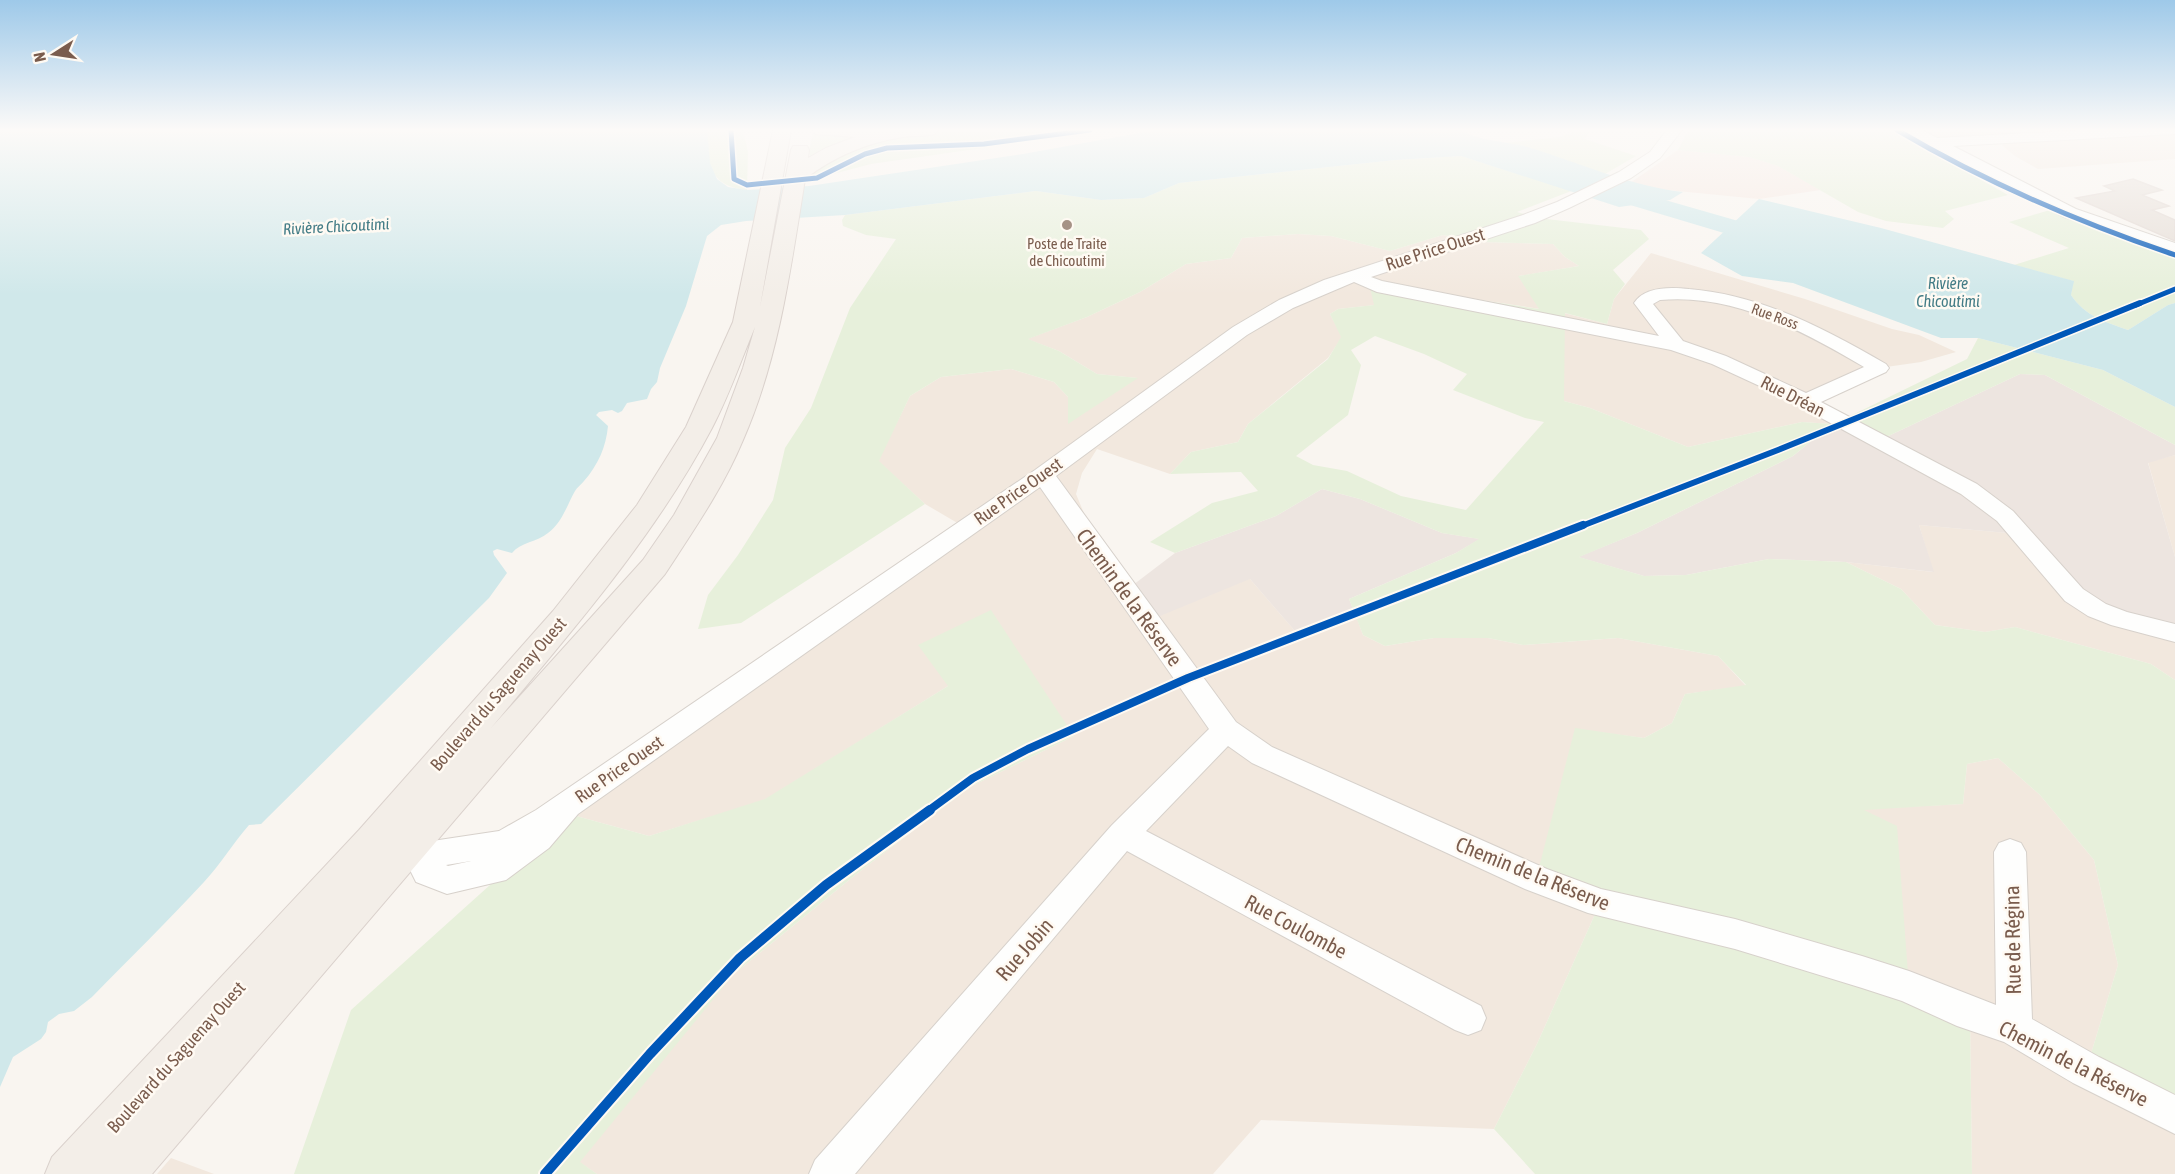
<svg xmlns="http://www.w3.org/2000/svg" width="2175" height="1174" font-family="'Asap Condensed',sans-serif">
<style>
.residential{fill:#f2e8de}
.commercial{fill:#f6e8e1}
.industrial{fill:#ede5e0}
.green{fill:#e7f0db;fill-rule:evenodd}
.water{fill:#d0e8ea}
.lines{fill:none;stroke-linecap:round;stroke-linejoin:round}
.river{fill:#d0e8ea;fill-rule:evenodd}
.building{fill:#e6ded7;stroke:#e2d8d2;stroke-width:1.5}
.minor-casing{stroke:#d7d1cb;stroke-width:2}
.major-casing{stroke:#dad1cc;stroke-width:2}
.minor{fill:#fefefd;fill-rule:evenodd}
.major{fill:#f3eee8;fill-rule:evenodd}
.cycleway-far3-casing{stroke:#fffaf3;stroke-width:8}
.cycleway-far2-casing{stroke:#fffaf3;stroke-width:9}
.cycleway-far1-casing{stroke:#fffaf3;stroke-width:12}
.cycleway-casing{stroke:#fffaf3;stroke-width:14}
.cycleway-far3{stroke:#0057b8;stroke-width:5}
.cycleway-far2{stroke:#0057b8;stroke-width:6}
.cycleway-far1{stroke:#0057b8;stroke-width:8}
.cycleway{stroke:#0057b8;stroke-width:10}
.poi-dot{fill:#a69286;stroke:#fffaf3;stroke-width:2}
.labels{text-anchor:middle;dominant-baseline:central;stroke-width:5;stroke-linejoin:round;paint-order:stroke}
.far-poi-label{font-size:15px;fill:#7a5c4d;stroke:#fffaf3}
.far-street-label{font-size:15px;fill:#7a5c4d;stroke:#fffaf3}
.far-water-label{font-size:16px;font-style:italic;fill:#437c86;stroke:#fffaf3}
.street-label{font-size:18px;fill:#7a5c4d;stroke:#fffaf3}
.near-street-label{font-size:21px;fill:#7a5c4d;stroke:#fffaf3}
</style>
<rect width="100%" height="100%" fill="#f9f5f0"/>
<!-- residential -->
<g class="residential">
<path d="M1910 130H2175V159L2038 169 2015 156 2002 145 2009 140 1931 143Z"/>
<path d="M1298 234 1331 236 1390 251 1443 235 1482 242 1553 244 1565 257 1579 266 1519 276 1540 309 1369 283 1375 305 1338 309 1330 314 1342 337 1328 358 1248 424 1238 442 1191 452 1170 474 1097 449 1082 473 1076 494 1088 523 1133 585 1250 579 1301 638 1356 616 1363 635 1385 646 1434 638H1488L1523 645 1618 638 1718 656 1746 686 1685 694 1672 723 1644 738 1575 729 1600 903 1537 1044 1494 1129 1261 1120 1213 1174H597L579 1162 609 1122 734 974 854 876 970 787 1074 736 948 686 765 800 649 836 569 814 966 528 925 504 878 461 910 396 941 377 1011 369 1054 382 1068 397 1137 378 1097 374 1059 351 1027 339 1087 317 1140 292 1186 264 1231 258 1242 238Z"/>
<path d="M1651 253 1805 299 1892 329 1919 335 1956 352 1921 362 1879 368 1813 398 1832 424 1802 422 1688 447 1590 408 1564 401V313L1607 324 1614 299Z"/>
<path d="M2175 455V557L2148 462Z"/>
<path d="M1919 525 2029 535 2175 626V680L2151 664 2015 627 1985 632 1935 625 1901 589 1846 562 1933 572Z"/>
<path d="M1998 758 2040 795 2094 860 2118 965 2086 1070 2175 1115V1174H1972L1970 1014 1909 987 1863 809 1963 804 1967 764Z"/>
<path d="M171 1158 214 1174H157Z"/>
</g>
<!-- commercial -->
<path class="commercial" d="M1678 150 1749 157 1778 166 1821 190 1759 199 1667 190 1630 183Z"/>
<!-- industrial -->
<g class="industrial">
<path d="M2020 374 2045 375 2175 445V455L2148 463 2175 557V626L2126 614 2100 602 2079 588 2029 535 1919 525 1934 572 1846 562 1769 559 1686 575 1644 576 1578 557 1637 533 1793 456 1832 424 1882 439Z"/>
<path d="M1322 489 1360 499 1442 533 1480 539 1456 553 1349 599 1356 616 1301 638 1250 579 1155 618 1133 585 1175 553 1276 516Z"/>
</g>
<!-- green -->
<g class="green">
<path d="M707 130H743L748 152 747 190C709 186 707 164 707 130Z"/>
<path d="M987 130H1109L871 164 810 180 814 170 866 141 934 133Z"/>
<path d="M1688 130H1892L2008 195 1945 211 1954 219 1943 228 1886 221 1858 212 1778 166 1749 157 1678 150Z"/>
<path d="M1590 131 1585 139 1636 156 1605 174 1530 148 1504 143 1560 137 1574 132Z"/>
<path d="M813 133H815L868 134 837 143 810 156 809 151Z"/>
<path d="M1461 156 1511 172 1579 188 1517 212 1538 218 1641 230 1649 239 1613 270 1625 284 1614 299 1607 324 1565 313 1564 401 1590 408 1688 447 1802 422 1832 424 1793 456 1637 533 1579 557 1644 576 1686 575 1769 559 1846 562 1901 589 1935 625 1985 632 2015 627 2151 664 2175 680V1115L2086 1070 2118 965 2094 860 2040 795 1998 758 1967 764 1963 804 1864 810 1897 826 1909 987 1970 1014 1972 1174H1535L1494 1129 1537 1044 1600 903 1536 879 1575 728 1644 738 1672 723 1685 694 1746 685 1718 656 1618 638 1523 645 1488 638H1434L1385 646 1363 635 1349 599 1456 553 1479 539 1442 533 1360 499 1322 489 1276 516 1175 553 1150 542 1212 503 1258 491 1241 472 1170 474 1191 452 1238 442 1248 424 1328 359 1341 337 1330 314 1338 309 1374 305 1369 283 1539 309 1518 276 1579 266 1565 257 1553 244 1482 242 1443 235 1390 251 1331 236 1298 234 1242 238 1231 258 1186 264 1140 292 1087 317 1028 339 1059 351 1097 374 1138 378 1068 424V397L1054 382 1011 369 941 377 910 396 879 461 925 504 741 623 698 629 708 595 738 555 773 500 785 448 811 408 850 308 896 239 866 235 843 226 842 220 845 215 1036 191 1101 200 1144 198 1179 183 1395 160ZM1375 336 1424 354 1467 374 1453 390 1525 418 1544 422 1466 510 1401 496 1347 471 1313 465 1296 456 1348 415 1361 365 1351 350Z"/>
<path d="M2050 210 2114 235 2175 255V303L2168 305 2128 330C2105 322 2085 316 2071 295L2073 281 2014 265 2069 248 2009 222Z"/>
<path d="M1978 338 2103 370 2175 407V445L2045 375 2020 374 1882 439 1844 419 1967 359Z"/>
<path d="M991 610 1074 736 970 787 854 876 734 974 580 1162 597 1174H294L351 1010 569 814 649 836 765 799 948 686 918 645Z"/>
</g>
<!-- water -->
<g class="water">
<path d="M0 130H707L710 163 717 179 728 187 747 190 809 186 1023 154 1156 130H1460C1481 142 1508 141 1531 148 1582 164 1630 186 1683 192L1670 200 1619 207 1461 156 1395 160 1179 183 1144 198 1101 200 1036 191 845 215 746 221 721 225 707 236 686 306 660 368 657 382 651 389 647 399 627 403 622 411 618 413 612 410 599 412 596 415 608 426C606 447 598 465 584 481 582 484 577 487 575 491 567 505 562 523 548 533 537 542 521 542 512 553L497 549 493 551 494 555 507 573 489 598 261 824 249 825C233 843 221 864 204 882 168 921 129 959 92 997L74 1011 59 1014 48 1022 46 1032 41 1039 13 1057 0 1087Z"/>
<path d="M1759 199 1881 228 2074 281 2071 295C2085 316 2105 322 2128 330L2168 305 2175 303V407L2103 370 1978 338H1941L1793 283 1742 276 1701 253Z"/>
</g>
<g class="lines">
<!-- river -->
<path class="river" d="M1599 181 1790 236 1794 242 1790 248 1781 250 1590 193 1587 188 1590 183Z"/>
</g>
<!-- building -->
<path class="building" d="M2133 179 2162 190 2142 195 2169 206 2152 210 2175 220V241L2076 198 2115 191 2104 186Z"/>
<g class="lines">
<defs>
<g id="minor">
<path d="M1667 130H1682L1660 158 1631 178 1569 208 1535 223 1371 277 1382 281 1659 336 1634 303C1645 286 1671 287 1689 289 1761 295 1824 328 1886 364L1889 368 1886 372 1821 402 1977 484 2013 511 2083 589 2106 604 2127 612 2175 624V642L2111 625 2088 616 2065 601 1997 521 1961 494 1777 394 1712 364 1671 350 1377 292 1354 282 1293 308 1247 335 1056 476 1236 722 1272 747 1547 869 1601 889 1735 919 1862 956 1909 971 1996 1005 1994 852 1999 843 2010 839 2021 843 2026 852 2032 1019 2099 1057 2175 1095V1134L2073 1083 2004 1042 1957 1026 1902 1001 1862 988 1735 949 1588 913 1525 889 1252 763 1228 746 1146 831 1481 1006 1486 1018 1481 1030 1468 1035 1455 1030 1127 851 855 1174H809L815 1160 1112 825 1209 729 1040 487 578 814 549 848 506 880 447 894 416 882 403 856 408 847 419 843 499 831 536 810 1035 470 1233 327 1279 300 1324 280 1523 215 1557 202 1619 172 1650 152ZM1660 300C1733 293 1803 331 1864 367L1806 393 1726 356 1683 341 1653 304ZM471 861 448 866 446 865Z"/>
<path d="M1903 130H1922L1937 138 2087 130H2175V134L1953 146 2076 209 2175 243V254L2064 217 1929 146Z"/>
</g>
<path id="major" d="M773 130H791L760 307 791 150 793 146H807L809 150 808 158 826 148 855 137 815 134 812 130H938L935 134C925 137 914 135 903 137 866 143 835 156 805 179 791 267 779 358 743 440 723 488 693 531 665 574L152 1174H45L52 1157 359 830 553 611 637 505 686 427 733 322ZM755 327 743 368 717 438 674 515 643 560 491 728C570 633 654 538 712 428 729 396 741 360 755 327Z"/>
</defs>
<!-- minor casing -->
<use href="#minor" class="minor-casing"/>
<!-- major casing -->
<use href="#major" class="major-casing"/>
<!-- minor -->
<use href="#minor" class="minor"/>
<!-- major -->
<use href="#major" class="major"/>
<defs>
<g id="cycleway-far3">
<path d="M731 130 734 179 747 185 817 178 865 154 887 148 984 144 1090 130"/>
<path d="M1897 130C1985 182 2078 222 2175 255"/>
<path d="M2136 305 2175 289"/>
</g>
<path id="cycleway-far2" d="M1579 527 1778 450 2140 303"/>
<path id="cycleway-far1" d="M928 811 973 778 1028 749 1188 678 1583 525"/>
<path id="cycleway" d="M545 1174 650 1054 740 958 826 885 930 810"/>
</defs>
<!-- cycleway-far3 casing -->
<use href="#cycleway-far3" class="cycleway-far3-casing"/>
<!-- cycleway-far2 casing -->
<use href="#cycleway-far2" class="cycleway-far2-casing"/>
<!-- cycleway-far1 casing -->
<use href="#cycleway-far1" class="cycleway-far1-casing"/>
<!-- cycleway casing -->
<use href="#cycleway" class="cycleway-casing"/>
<!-- cycleway-far3 -->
<use href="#cycleway-far3" class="cycleway-far3"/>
<!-- cycleway-far2 -->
<use href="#cycleway-far2" class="cycleway-far2"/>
<!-- cycleway-far1 -->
<use href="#cycleway-far1" class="cycleway-far1"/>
<!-- cycleway -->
<use href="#cycleway" class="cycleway"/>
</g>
<!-- sky -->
<linearGradient id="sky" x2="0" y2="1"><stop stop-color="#9ec9e9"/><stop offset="0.44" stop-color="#fcfaf8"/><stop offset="1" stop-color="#fcfaf8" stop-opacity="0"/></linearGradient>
<rect width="2175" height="295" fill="url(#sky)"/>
<!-- markers -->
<circle class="poi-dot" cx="1067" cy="225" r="6"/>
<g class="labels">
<!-- far-poi labels -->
<g class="far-poi-label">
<text x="1067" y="243">Poste de Traite<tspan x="1067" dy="17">de Chicoutimi</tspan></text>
</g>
<!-- far-street labels -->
<g class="far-street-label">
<text transform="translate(1775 316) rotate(20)">Rue Ross</text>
</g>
<!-- far-water labels -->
<g class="far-water-label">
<text transform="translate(336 226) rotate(-3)">Rivière Chicoutimi</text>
<text x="1948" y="283">Rivière<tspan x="1948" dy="18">Chicoutimi</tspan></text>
</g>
<!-- street labels -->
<g class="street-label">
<text transform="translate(1435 249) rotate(-18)">Rue Price Ouest</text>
<text transform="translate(1793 396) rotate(27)">Rue Dréan</text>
<text transform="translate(1018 491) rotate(-35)">Rue Price Ouest</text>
<text transform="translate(498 694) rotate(-49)">Boulevard du Saguenay Ouest</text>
<text transform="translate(619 769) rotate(-35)">Rue Price Ouest</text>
<text transform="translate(176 1057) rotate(-48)">Boulevard du Saguenay Ouest</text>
</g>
<!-- near-street labels -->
<g class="near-street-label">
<text transform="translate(1130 597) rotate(54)">Chemin de la Réserve</text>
<text transform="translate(1533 873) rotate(22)">Chemin de la Réserve</text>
<text transform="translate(1296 926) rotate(28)">Rue Coulombe</text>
<text transform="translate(2012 940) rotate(-91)">Rue de Régina</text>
<text transform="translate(1024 949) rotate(-49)">Rue Jobin</text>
<text transform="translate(2074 1063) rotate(27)">Chemin de la Réserve</text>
</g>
</g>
<!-- north arrow -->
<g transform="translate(54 54) rotate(258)" stroke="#fffaf3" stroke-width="4.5" paint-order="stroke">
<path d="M0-4.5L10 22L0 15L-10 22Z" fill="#7a5c4d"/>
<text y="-9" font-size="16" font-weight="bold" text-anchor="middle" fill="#7a5c4d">N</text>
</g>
</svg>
